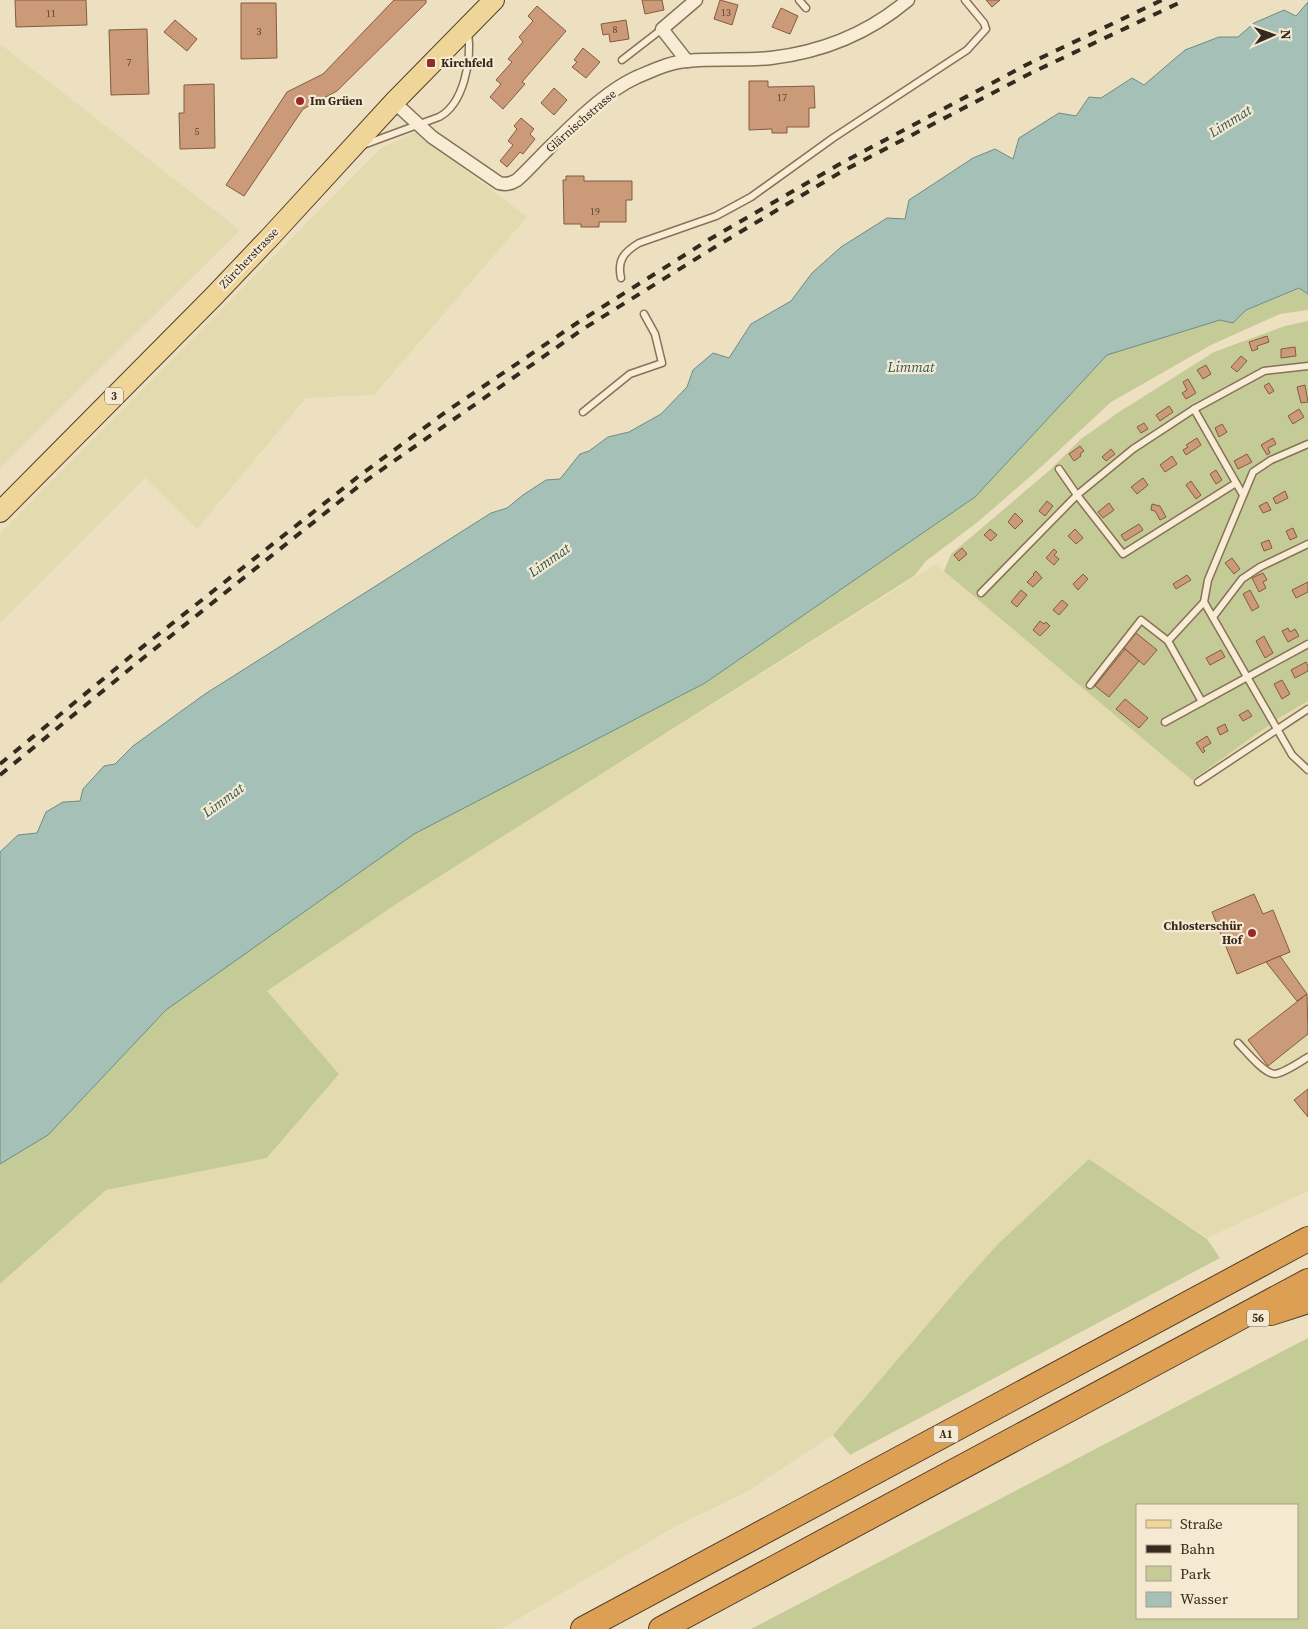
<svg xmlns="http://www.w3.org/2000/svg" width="1308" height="1629" font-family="'Source Serif 4',serif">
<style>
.farmland{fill:#e3daaf}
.green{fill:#c5cb96;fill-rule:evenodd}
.water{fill:#a4c0b7;stroke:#6b8d85}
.building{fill:#cb9a78;stroke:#855b3f}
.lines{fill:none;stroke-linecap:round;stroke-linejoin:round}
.lane-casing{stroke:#867159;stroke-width:9}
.street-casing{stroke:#867159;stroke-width:15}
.primary-casing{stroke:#543f2d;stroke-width:22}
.highway-casing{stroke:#543f2d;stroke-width:26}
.lane{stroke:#f8edd4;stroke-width:6}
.street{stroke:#f8edd4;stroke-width:12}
.primary{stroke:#f0d599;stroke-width:20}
.highway{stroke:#dc9f53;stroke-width:24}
.rail{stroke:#36291d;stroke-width:4;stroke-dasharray:9 9;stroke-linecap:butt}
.poi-dot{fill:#952a2b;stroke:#f5ead1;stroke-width:2}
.labels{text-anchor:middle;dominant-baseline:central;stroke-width:4.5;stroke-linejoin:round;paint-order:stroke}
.number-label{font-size:10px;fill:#5b4534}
.shield{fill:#f5ead1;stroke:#6f6353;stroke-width:1}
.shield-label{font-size:11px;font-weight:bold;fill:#36291d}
.poi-label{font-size:12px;font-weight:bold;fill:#36291d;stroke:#f5ead1;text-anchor:start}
.street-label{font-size:12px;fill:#36291d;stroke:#f5ead1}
.water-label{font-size:14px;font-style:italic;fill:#2d5653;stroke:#f5ead1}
</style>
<rect width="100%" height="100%" fill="#ede0c1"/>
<!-- farmland -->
<g class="farmland">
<path d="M0 44 240 230 0 468Z"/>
<path d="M415 132 527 217 374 395 306 398 197 529 145 478 0 623V533L380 149Z"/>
<path d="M936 564 1192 779 1279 718 1308 701V1191L1207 1238 1089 1159 998 1244 961 1285 833 1435 748 1491 671 1529 501 1629H0V1285L106 1190 268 1158 339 1074 267 991 404 899Z"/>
</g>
<!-- green -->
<g class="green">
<path d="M1300 288 1308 294V310L1280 314 1211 345 1111 402 1041 467 979 521 926 561 914 576 404 899 267 991 339 1074 267 1158 106 1190 0 1284V1164L48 1135 166 1010 414 833 705 683 975 497 1107 355 1220 320 1233 323 1246 310Z"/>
<path d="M1308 321V701L1279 718 1192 780 944 571 951 554 1050 470 1081 439 1119 412 1214 352 1285 326Z"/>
<path d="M1089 1159 1207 1239 1220 1258 850 1455 833 1435 961 1285 998 1244Z"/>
<path d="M1308 1338V1629H751ZM1137 1505H1297V1618H1137Z"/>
</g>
<!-- water -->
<path class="water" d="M1308 2V294L1299 288 1246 310 1233 323 1220 320 1107 355 975 497 705 683 414 834 166 1010 48 1135 0 1164V852L18 835 37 833 46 812 63 802 80 801 83 789 104 766 115 764 133 746 205 694 491 513 507 508 523 495 546 480 560 479 580 454 589 451 608 437 629 432 661 414 687 387 693 370 713 353 729 358 751 324 791 301 812 273 841 247 887 218 905 219 909 200 973 158 995 149 1013 159 1019 138 1059 113 1076 116 1089 97 1101 98 1132 78 1144 85 1185 50 1219 37H1238L1254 23 1284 10 1296 16Z"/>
<!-- building -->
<g class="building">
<path d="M15 0H86L87 25 16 27Z"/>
<path d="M394 0H426V3L337 91 303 109 244 196 226 185 287 92 323 74Z"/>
<path d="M642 0H662L664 10 645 14Z"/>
<path d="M720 0 738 5 732 25 714 19Z"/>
<path d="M986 0H1000L992 7Z"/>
<path d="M241 3H276L277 58 241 59Z"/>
<path d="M537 6 566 31 522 82 525 84 503 109 490 97 501 84 496 80 512 62 508 59 523 42 519 37 533 21 528 16Z"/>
<path d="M781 8 798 16 790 34 772 27Z"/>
<path d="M175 20 197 39 187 51 164 32Z"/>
<path d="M626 20 629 39 610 42 609 34 603 35 601 24Z"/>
<path d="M147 29 149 94 111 95 109 30Z"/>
<path d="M583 48 600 62 586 78 572 67 577 62 574 60Z"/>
<path d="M749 81H768V87L814 86 815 108H809V127H787V133H772V129L749 130Z"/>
<path d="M214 84 215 148 180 149 179 113H184V85Z"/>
<path d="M554 88 567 100 554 115 541 103Z"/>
<path d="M521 118 534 129 530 134 535 139 523 154 520 152 507 167 500 161 513 145 508 141 517 129 514 126Z"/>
<path d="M566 176H584V181H632V200H626V222H599V227H581V224H564L563 180H566Z"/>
<path d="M1267 336 1269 342 1257 346 1258 349 1252 351 1249 342Z"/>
<path d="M1295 347 1296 356 1281 358V349Z"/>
<path d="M1241 356 1247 361 1237 372 1231 367Z"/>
<path d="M1206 365 1211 374 1203 379 1197 370Z"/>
<path d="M1188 379 1196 393 1186 399 1182 393 1187 390 1183 382Z"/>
<path d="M1269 383 1274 391 1269 394 1264 386Z"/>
<path d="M1305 385 1308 402 1301 403 1297 387Z"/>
<path d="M1169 406 1173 412 1160 421 1156 415Z"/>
<path d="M1299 409 1304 417 1293 424 1288 416Z"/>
<path d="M1144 423 1148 429 1141 433 1137 427Z"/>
<path d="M1222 424 1227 432 1219 437 1215 428Z"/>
<path d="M1197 438 1201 445 1186 455 1183 450 1188 447 1186 445Z"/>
<path d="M1273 438 1276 444 1268 448 1270 453 1267 455 1261 445Z"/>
<path d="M1080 446 1084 451 1080 454 1081 456 1074 461 1069 454Z"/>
<path d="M1111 449 1115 454 1106 461 1102 457Z"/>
<path d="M1247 454 1252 462 1238 469 1234 461Z"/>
<path d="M1172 456 1177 464 1165 472 1160 465Z"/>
<path d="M1216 470 1222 480 1216 484 1210 474Z"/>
<path d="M1143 478 1148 485 1137 494 1131 487Z"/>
<path d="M1191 481 1201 495 1196 499 1186 485Z"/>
<path d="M1285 491 1288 498 1276 504 1273 498Z"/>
<path d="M1047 501 1053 506 1045 516 1039 511Z"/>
<path d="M1267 502 1271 510 1263 513 1259 506Z"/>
<path d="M1109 503 1114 510 1103 518 1098 512Z"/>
<path d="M1152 504 1160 506 1166 517 1160 520 1155 511 1151 510Z"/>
<path d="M1015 513 1023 521 1015 529 1008 522Z"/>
<path d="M1139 524 1143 530 1125 541 1121 535Z"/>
<path d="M1293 528 1297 537 1290 540 1286 531Z"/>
<path d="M990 529 997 535 991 541 984 535Z"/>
<path d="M1075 529 1083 538 1076 544 1068 536Z"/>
<path d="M1269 540 1272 548 1264 551 1261 543Z"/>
<path d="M962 548 967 554 959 561 954 555Z"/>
<path d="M1054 549 1057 552 1054 555 1059 559 1054 565 1046 558Z"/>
<path d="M1232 558 1240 569 1234 574 1225 563Z"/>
<path d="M1036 571 1042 578 1033 587 1027 582 1034 575 1033 574Z"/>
<path d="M1263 573 1267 580 1263 582 1266 588 1259 592 1252 578Z"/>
<path d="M1083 574 1088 579 1078 590 1073 584Z"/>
<path d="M1187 575 1191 580 1176 589 1173 584Z"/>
<path d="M1308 582V592L1296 598 1292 590Z"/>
<path d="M1021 590 1027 595 1017 607 1011 602Z"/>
<path d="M1250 590 1259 607 1252 611 1243 594Z"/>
<path d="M1062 600 1068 605 1059 615 1053 610Z"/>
<path d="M1040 621 1044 624 1046 622 1050 626 1040 636 1033 630Z"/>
<path d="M1288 628 1290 632 1295 629 1299 636 1288 642 1282 631Z"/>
<path d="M1136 633 1157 650 1144 665 1124 648Z"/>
<path d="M1264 636 1273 653 1265 658 1256 641Z"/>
<path d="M1125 649 1139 661 1109 697 1095 686Z"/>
<path d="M1221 650 1225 657 1210 665 1206 658Z"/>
<path d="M1306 662 1308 666V671L1295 678 1291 670Z"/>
<path d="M1282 680 1290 694 1282 699 1274 684Z"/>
<path d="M1125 699 1148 718 1139 728 1116 709Z"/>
<path d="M1248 710 1252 716 1243 721 1239 715Z"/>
<path d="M1225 724 1228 731 1220 735 1217 728Z"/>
<path d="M1207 736 1211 743 1203 748 1205 751 1203 753 1196 743Z"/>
<path d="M1254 894 1263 914 1273 910 1290 952 1237 974 1212 912Z"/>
<path d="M1280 956 1307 994 1297 1001 1266 962Z"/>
<path d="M1307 994 1308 1034 1268 1066 1248 1040Z"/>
<path d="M1308 1089V1117L1294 1100Z"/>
</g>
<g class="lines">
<defs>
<g id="lane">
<path d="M799 0 806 8"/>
<path d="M622 60 662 29"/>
<path d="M363 145 439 117C464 104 472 59 468 33"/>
<path d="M621 278C617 260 624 252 639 243L716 216 751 197 833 138 967 50 986 29 984 23 965 0"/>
<path d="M1194 409 1264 371 1308 366"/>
<path d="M583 412 630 374 662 363 655 334 644 314"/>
<path d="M1308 444 1271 460 1253 472 1208 580 1204 602 1292 755 1308 770"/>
<path d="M1059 469 1077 495 1123 554 1236 483"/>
<path d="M981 593 1077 495 1133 449 1194 409 1243 495"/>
<path d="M1213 617 1242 579 1260 567 1308 544"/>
<path d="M1168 641 1202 702"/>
<path d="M1090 685 1141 620 1168 641 1204 602"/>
<path d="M1165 722 1308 644"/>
<path d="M1198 782 1308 709"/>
<path d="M1238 1043C1246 1051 1264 1074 1275 1074 1284 1073 1300 1062 1308 1057"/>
</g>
<g id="street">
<path d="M687 61 662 29 696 0"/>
<path d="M394 102 432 137 499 183C506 185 511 184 517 180 526 172 535 162 544 153 570 127 604 92 637 77 654 70 670 62 687 61 715 58 743 61 771 58 822 52 869 33 908 0"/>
</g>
<path id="primary" d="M0 512 214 296 272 235 394 102 494 0"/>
<g id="highway">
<path d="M1271 1313 1308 1301"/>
<path d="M583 1629 1308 1239"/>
<path d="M661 1629 1308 1281"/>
</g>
</defs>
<!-- lane casing -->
<use href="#lane" class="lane-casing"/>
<!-- street casing -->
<use href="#street" class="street-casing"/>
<!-- primary casing -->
<use href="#primary" class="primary-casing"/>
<!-- highway casing -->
<use href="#highway" class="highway-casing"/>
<!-- lane -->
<use href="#lane" class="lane"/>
<!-- street -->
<use href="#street" class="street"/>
<!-- primary -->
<use href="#primary" class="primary"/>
<!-- highway -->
<use href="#highway" class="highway"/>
<!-- rail -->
<g class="rail">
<path d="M0 764 136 652 359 476 447 411 577 323 710 239 838 165 1026 65 1162 0"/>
<path d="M0 775 142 659 364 482 583 329 715 247 841 172 1031 73 1185 0"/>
</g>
</g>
<!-- markers -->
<g class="poi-dot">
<rect x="426" y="58" width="10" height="10" rx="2.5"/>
<circle cx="300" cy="101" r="5"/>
<circle cx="1252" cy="933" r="5"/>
</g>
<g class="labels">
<!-- number labels -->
<g class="number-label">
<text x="726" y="12">13</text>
<text x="51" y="13">11</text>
<text x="615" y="29">8</text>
<text x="259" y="31">3</text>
<text x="129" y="62">7</text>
<text x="782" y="97">17</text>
<text x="197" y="131">5</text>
<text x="595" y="211">19</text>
</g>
<!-- shield labels -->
<g class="shield">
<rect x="105" y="387.5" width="18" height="17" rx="4"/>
<rect x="1247" y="1309.5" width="22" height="17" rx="4"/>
<rect x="933.5" y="1425.5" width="25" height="17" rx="4"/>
</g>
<g class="shield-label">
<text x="114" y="396">3</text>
<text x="1258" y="1318">56</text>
<text x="946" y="1434">A1</text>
</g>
<!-- poi labels -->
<g class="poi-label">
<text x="441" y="63">Kirchfeld</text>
<text x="310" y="101">Im Grüen</text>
<text x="1242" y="926" text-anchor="end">Chlosterschür<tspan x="1242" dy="14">Hof</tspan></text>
</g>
<!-- street labels -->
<g class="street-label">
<text transform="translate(581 121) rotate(-41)">Glärnischstrasse</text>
<text transform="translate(249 258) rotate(-46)">Zürcherstrasse</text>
</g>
<!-- water labels -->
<g class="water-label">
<text transform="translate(1230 121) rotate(-32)">Limmat</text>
<text x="911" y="367">Limmat</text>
<text transform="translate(549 560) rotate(-35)">Limmat</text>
<text transform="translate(223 800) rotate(-36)">Limmat</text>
</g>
</g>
<!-- legend -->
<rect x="1136" y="1504" width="162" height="115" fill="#f5ead1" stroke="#a99d89"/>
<rect x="1146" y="1520" width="25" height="8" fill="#f0d599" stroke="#a99d89"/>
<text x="1180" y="1529" font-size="15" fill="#36291d">Straße</text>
<rect x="1146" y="1545" width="25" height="8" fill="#36291d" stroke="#a99d89"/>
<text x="1180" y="1554" font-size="15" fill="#36291d">Bahn</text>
<rect x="1146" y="1566" width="25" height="15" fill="#c5cb96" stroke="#a99d89"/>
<text x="1180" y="1579" font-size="15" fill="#36291d">Park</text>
<rect x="1146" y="1592" width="25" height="15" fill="#a4c0b7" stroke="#a99d89"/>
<text x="1180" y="1604" font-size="15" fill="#36291d">Wasser</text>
<!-- north arrow -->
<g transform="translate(1273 35) rotate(88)" stroke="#f5ead1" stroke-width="4" paint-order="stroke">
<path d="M0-4L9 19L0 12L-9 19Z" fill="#36291d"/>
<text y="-8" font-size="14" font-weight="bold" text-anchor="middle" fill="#36291d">N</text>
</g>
</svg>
